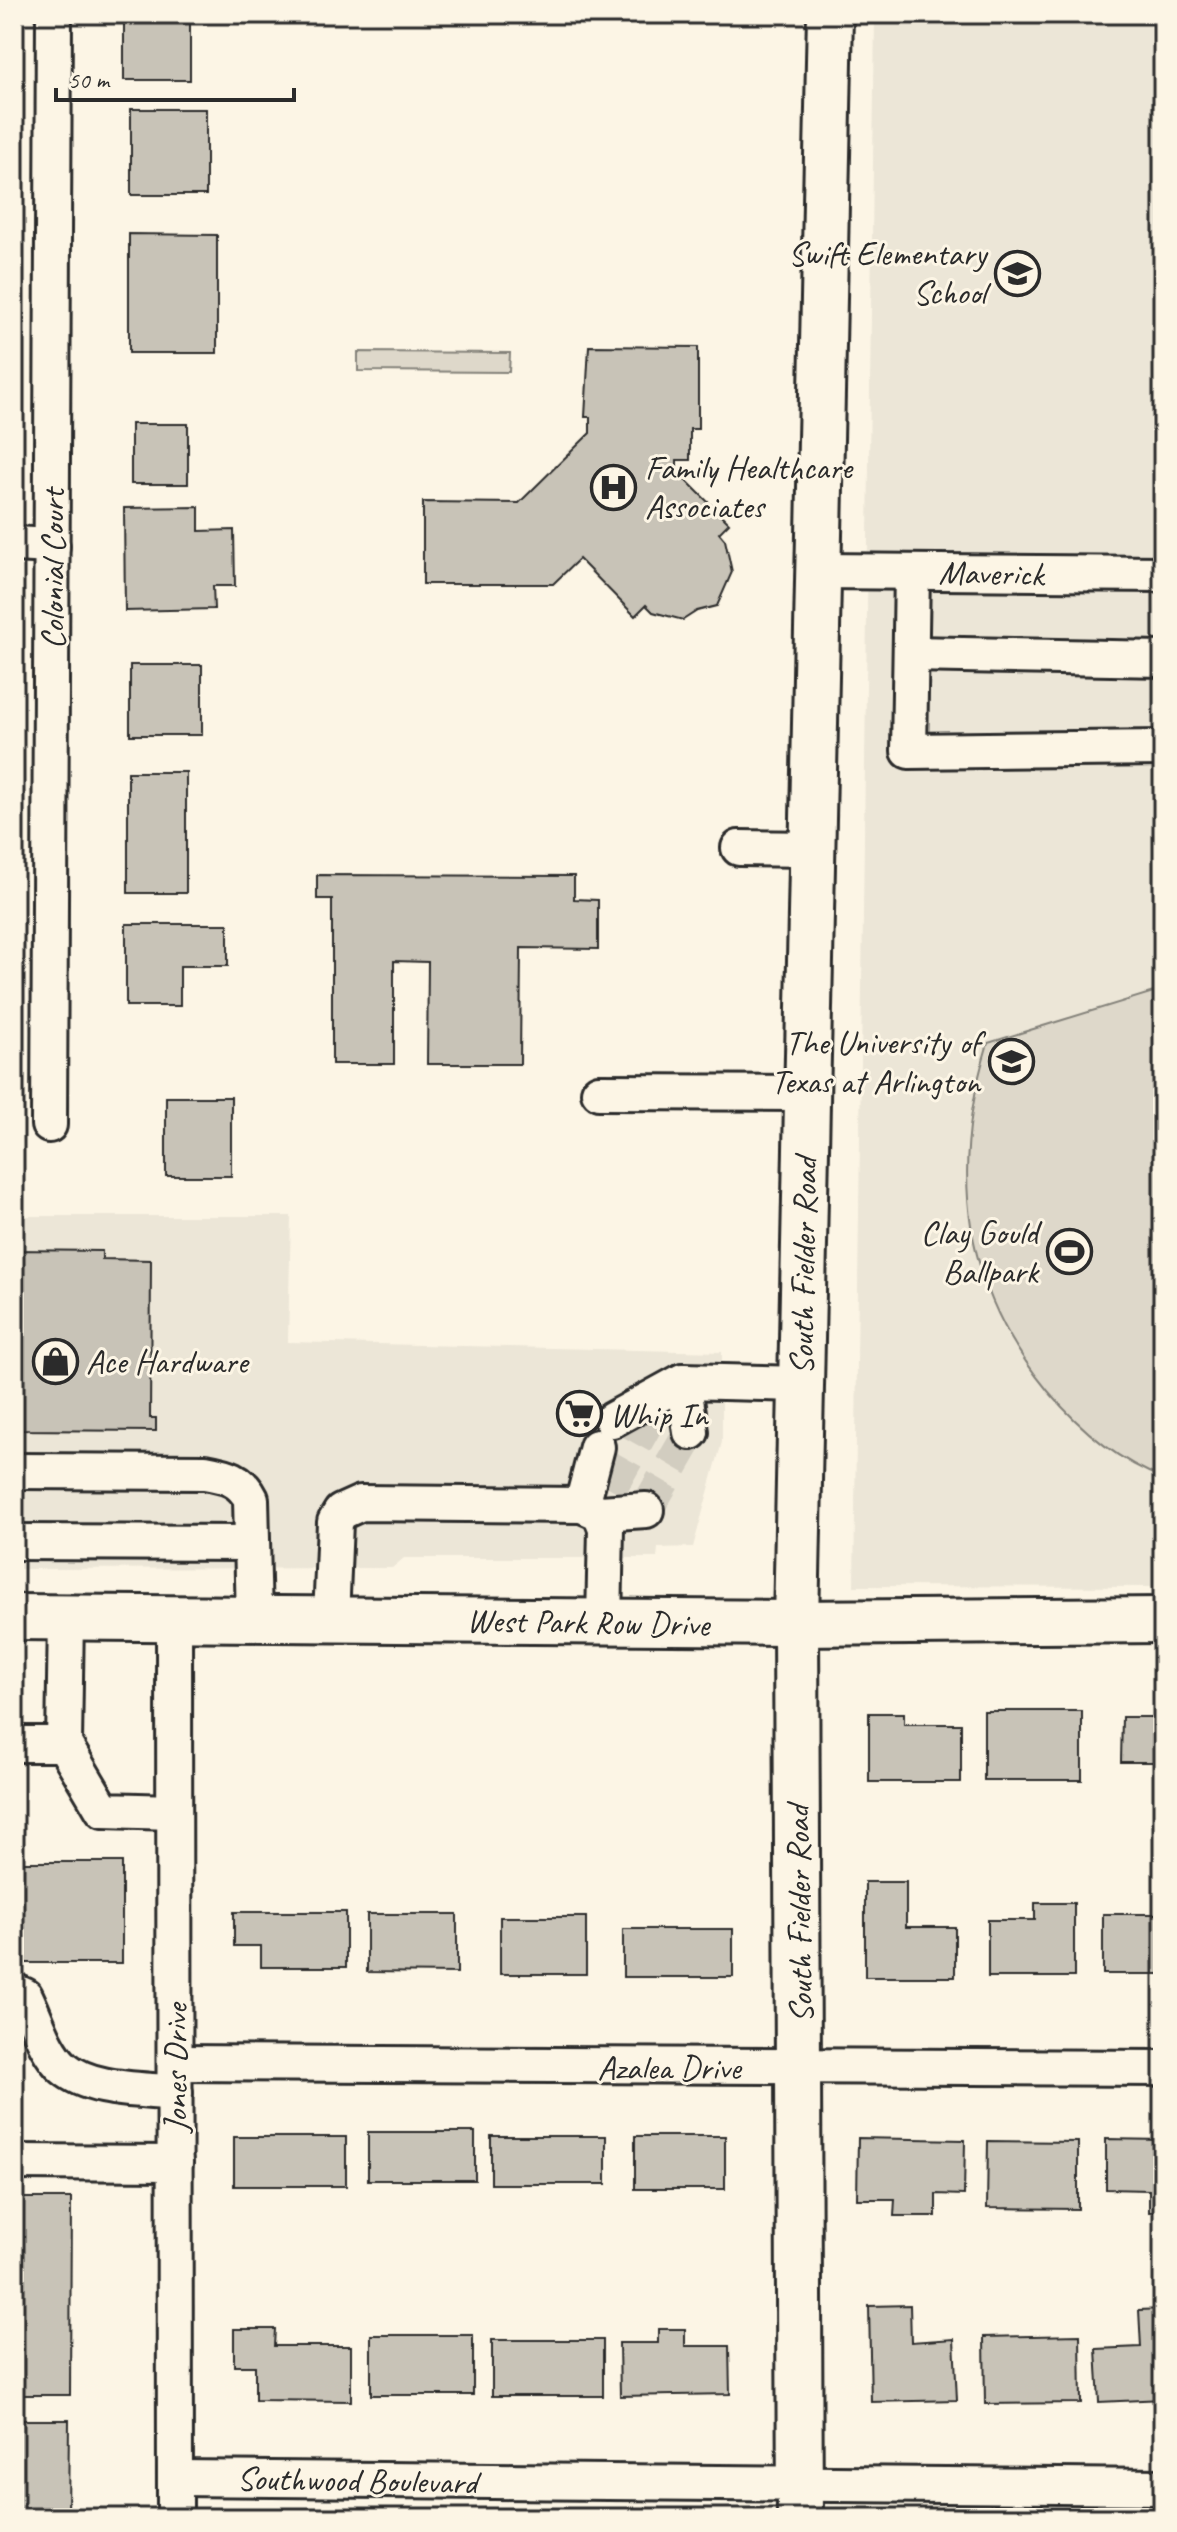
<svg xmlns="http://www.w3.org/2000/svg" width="1177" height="2532" font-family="Caveat,sans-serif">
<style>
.built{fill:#ece6d7}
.green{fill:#ded8ca;stroke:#84827a;stroke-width:2}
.building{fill:#c8c3b7;stroke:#2b2b2b;stroke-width:2}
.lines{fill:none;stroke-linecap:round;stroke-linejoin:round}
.minor-tunnel{stroke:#d2cdc0;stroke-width:34;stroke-dasharray:34 17;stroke-linecap:butt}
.minor-casing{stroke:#2b2b2b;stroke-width:40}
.major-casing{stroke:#2b2b2b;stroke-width:50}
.minor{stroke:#fcf5e5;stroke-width:34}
.major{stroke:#fcf5e5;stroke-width:44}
.labels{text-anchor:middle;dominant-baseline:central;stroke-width:6;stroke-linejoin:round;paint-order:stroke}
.poi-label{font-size:34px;fill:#2b2b2b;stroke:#fcf5e5;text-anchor:end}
.street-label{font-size:34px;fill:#2b2b2b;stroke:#fcf5e5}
</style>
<rect width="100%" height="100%" fill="#fcf5e5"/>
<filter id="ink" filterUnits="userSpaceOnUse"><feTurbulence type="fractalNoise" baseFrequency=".0125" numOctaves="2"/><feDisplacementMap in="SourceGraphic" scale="16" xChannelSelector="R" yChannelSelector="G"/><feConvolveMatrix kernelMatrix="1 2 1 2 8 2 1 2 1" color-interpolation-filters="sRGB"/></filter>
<g filter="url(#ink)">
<!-- built -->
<g class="built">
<path d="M875 14H1163V1587L854 1586Z"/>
<path d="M14 1216H291L288 1342 722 1352V1442L693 1547 658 1548 657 1558H404L392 1568 14 1569Z"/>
</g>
<!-- green -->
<g class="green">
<path d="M358 352 510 353 509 372 358 371Z"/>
<path d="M1163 989V1478C1118 1461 1079 1428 1048 1391 962 1287 949 1171 988 1043Z"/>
</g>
<!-- building -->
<g class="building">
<rect x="124" y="14" width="66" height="66"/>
<rect x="131" y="109" width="75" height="86"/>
<path d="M129 234 217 235V353H129Z"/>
<path d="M589 346 698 347V429H690V460H677V471L729 523 719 533 725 540 732 572 717 606 697 611 683 620 653 612 646 605 635 616 579 559 553 584H423V502L519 503 590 433V417H585Z"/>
<rect x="131" y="424" width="57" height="60"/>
<path d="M199 507V531L234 530 235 586H213L214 609 125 611 124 508Z"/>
<rect x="130" y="665" width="72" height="70"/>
<rect x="128" y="772" width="58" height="121"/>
<path d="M317 875 574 876V899L598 900V949L521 948 520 1064H427L428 962 394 961V1064H332V899H317Z"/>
<path d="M126 924H228V966H180V1006H126Z"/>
<rect x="166" y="1097" width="65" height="79"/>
<path d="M14 1250 102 1251V1259L151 1260 150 1418H156V1431L14 1430Z"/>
<rect x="984" y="1711" width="98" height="69"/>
<path d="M869 1713H904V1724H961V1782H869Z"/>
<path d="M1122 1717H1163V1802H1156V1762H1121Z"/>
<rect x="14" y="1862" width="108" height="101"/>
<path d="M865 1882H906V1927H955V1977H865Z"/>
<path d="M1035 1903H1074V1977H988V1920H1035Z"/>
<path d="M234 1912H346V1967H261V1946H234Z"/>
<path d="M367 1914H457V1973L367 1972Z"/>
<rect x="1103" y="1914" width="60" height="60"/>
<rect x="500" y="1917" width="86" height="57"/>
<rect x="623" y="1929" width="110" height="48"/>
<rect x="368" y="2132" width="107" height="48"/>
<rect x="491" y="2136" width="115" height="48"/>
<rect x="635" y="2136" width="90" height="53"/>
<rect x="234" y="2137" width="112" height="49"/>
<path d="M858 2138 965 2140 964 2195 936 2194V2216H894L895 2199H857Z"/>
<path d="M1106 2139 1163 2140V2212H1149V2190L1106 2189Z"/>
<path d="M988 2141 1078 2142V2209L987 2208Z"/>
<path d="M14 2198H71L70 2395H14Z"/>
<path d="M910 2305 911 2342 954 2339 957 2400 871 2402 869 2306Z"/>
<path d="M1163 2309V2399L1099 2402 1096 2349 1141 2347 1139 2310Z"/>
<path d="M234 2329H275L274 2346H351V2401L255 2400V2366H234Z"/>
<path d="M658 2329H685V2346H729L730 2394 620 2396 619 2343H658Z"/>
<rect x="371" y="2335" width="102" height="60"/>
<path d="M1080 2335 1081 2403 985 2404 984 2337Z"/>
<rect x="492" y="2340" width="111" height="56"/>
<path d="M14 2420H69L68 2518H14Z"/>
</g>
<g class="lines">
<!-- minor-tunnel -->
<g class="minor-tunnel">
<path d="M610 1488 653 1411"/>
<path d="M646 1510 691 1432"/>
</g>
<defs>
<g id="minor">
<path d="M14 544 52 546"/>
<path d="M820 571 1163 574"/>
<path d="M912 572 909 751 1163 748"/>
<path d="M911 654 1163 659"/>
<path d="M739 848 814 849"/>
<path d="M599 1092 806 1093"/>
<path d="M49 1125 54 14"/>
<path d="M683 1381 691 1432"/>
<path d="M612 1420 683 1381 800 1384"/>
<path d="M14 1471 205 1472C227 1476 241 1479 251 1499L254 1619"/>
<path d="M582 1505 597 1447"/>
<path d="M600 1513 646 1510"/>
<path d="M14 1542 252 1543"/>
<path d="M174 1618 175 2518"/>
<path d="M331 1619 335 1522 341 1512 361 1503 582 1505 600 1513 606 1528 604 1622"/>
<path d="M14 1744H64L66 1617"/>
<path d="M64 1744 103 1810 174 1812"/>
<path d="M14 1991 25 1996C36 2018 45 2052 64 2068 91 2091 141 2089 175 2093"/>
<path d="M175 2063 1163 2068"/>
<path d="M14 2162 175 2163"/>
<path d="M175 2478 1163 2487"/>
</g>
<g id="major">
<path d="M14 1617 796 1623 1163 1620"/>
<path d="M800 2518 796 1623 830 14"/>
</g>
</defs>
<!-- minor casing -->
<use href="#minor" class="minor-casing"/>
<!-- major casing -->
<use href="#major" class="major-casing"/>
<!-- minor -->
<use href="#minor" class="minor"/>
<!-- major -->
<use href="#major" class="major"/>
</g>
</g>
<!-- icons -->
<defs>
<symbol id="school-ring" viewBox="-11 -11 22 22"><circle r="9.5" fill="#fcf5e5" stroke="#2b2b2b" stroke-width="1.5"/><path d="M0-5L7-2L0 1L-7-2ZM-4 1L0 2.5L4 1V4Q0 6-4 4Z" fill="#2b2b2b"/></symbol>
<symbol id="hospital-ring" viewBox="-11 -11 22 22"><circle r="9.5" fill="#fcf5e5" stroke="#2b2b2b" stroke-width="1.5"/><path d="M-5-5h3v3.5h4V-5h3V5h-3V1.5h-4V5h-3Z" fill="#2b2b2b"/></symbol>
<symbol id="university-ring" viewBox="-11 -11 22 22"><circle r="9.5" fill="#fcf5e5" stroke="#2b2b2b" stroke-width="1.5"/><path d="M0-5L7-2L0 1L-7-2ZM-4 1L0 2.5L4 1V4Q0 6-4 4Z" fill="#2b2b2b"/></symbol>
<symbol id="stadium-ring" viewBox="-11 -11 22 22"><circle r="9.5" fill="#fcf5e5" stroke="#2b2b2b" stroke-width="1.5"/><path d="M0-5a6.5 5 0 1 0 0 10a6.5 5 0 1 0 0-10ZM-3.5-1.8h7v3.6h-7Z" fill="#2b2b2b"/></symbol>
<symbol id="shop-ring" viewBox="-11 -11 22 22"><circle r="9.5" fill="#fcf5e5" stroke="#2b2b2b" stroke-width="1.5"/><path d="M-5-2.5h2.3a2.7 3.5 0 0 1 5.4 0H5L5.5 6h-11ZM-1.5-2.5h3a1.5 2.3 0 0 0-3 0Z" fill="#2b2b2b"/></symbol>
<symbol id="supermarket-ring" viewBox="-11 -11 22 22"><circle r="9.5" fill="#fcf5e5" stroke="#2b2b2b" stroke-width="1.5"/><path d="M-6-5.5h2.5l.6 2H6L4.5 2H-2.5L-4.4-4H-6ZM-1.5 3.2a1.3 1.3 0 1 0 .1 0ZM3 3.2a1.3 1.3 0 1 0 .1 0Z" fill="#2b2b2b"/></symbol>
</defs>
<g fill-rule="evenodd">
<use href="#school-ring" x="992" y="248" width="51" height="51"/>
<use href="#hospital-ring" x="588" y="462" width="51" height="51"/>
<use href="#university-ring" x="986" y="1036" width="51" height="51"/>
<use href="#stadium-ring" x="1044" y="1226" width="51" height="51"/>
<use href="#shop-ring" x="30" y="1336" width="51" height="51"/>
<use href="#supermarket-ring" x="554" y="1388" width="51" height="51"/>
</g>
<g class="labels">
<!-- poi labels -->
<g class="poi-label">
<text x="986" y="253">Swift Elementary<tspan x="986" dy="39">School</tspan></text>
<text x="645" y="467" text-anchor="start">Family Healthcare<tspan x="645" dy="39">Associates</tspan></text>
<text x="980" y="1042">The University of<tspan x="980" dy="39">Texas at Arlington</tspan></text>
<text x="1038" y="1232">Clay Gould<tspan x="1038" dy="39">Ballpark</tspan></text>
<text x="86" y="1361" text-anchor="start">Ace Hardware</text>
<text x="610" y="1414" text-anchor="start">Whip In</text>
</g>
<!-- street labels -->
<g class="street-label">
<text transform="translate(52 569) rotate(-90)">Colonial Court</text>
<text transform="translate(991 573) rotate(1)">Maverick</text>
<text transform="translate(803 1266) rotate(-89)">South Fielder Road</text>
<text transform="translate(588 1622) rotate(1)">West Park Row Drive</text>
<text transform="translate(799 1914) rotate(-91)">South Fielder Road</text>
<text x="669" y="2067">Azalea Drive</text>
<text transform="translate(175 2068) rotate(-90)">Jones Drive</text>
<text transform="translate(357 2480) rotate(1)">Southwood Boulevard</text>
</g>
</g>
<!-- margin -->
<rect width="1177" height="2532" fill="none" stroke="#fcf5e5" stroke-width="48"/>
<rect x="24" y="24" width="1129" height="2484" fill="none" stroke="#2b2b2b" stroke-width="3" filter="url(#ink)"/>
<!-- scale -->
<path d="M56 88v12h238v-12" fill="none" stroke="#2b2b2b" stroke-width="4"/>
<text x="68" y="88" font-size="24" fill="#2b2b2b" stroke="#fcf5e5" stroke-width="6" paint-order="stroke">50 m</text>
</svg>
